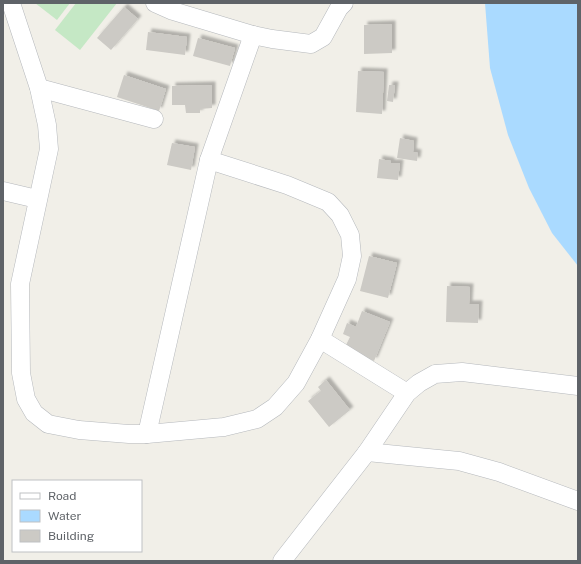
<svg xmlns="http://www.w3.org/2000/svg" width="581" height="564" font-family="'Public Sans',sans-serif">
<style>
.green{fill:#c5e8c5}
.water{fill:#aadaff}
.building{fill:#cccac5;filter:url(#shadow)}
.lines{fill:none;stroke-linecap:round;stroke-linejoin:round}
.minor-casing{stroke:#b5b8bc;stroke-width:19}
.minor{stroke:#fff;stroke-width:18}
</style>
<defs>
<filter id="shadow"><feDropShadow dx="3.5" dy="-3.5" stdDeviation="1" flood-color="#0004"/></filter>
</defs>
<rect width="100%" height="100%" fill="#f1efe8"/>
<!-- green -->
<g class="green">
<path d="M35 3H70L57 20Z"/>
<path d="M76 3H117L80 50 55 30Z"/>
</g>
<!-- water -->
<path class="water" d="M485 3H578V266L552 233 529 188 508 135 490 68Z"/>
<!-- building -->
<g class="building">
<path d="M124 7 138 19 111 50 97 38Z"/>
<path d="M392 24V53L364 54V25Z"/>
<path d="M148 32 187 37 185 55 146 50Z"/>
<path d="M198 38 235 48 230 66 193 56Z"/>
<path d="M358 71 384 72 382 114 356 112Z"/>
<path d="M124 75 166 89 159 111 117 97Z"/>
<path d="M212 85V108L200 109V113H186L185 105H172V86Z"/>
<path d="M389 85H395L393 102 387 101Z"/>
<path d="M400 138 414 141 413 152 418 153 417 161 397 158Z"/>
<path d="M172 143 195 147 191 170 167 165Z"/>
<path d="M379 159 391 161V163H400L398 180 377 178Z"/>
<path d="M369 256 397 263 388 298 360 291Z"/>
<path d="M447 286 470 287 469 304H479L478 323 446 322Z"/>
<path d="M362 311 390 322 374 361 344 349 350 337 343 334 347 323 356 327Z"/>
<path d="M326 380 350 410 329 427 308 401 321 391 318 387Z"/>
</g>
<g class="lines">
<defs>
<g id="minor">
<path d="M11 3 39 88 47 125 49 149 20 284 21 373 26 399 34 413 48 424 79 430 129 434H147L224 427 257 419 275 407 296 383 320 339 347 279 352 256 350 235 340 215 328 202 287 185 209 160"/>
<path d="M155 3 173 11 253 35 272 39 311 44 323 37 339 8 344 3"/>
<path d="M39 88 154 119"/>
<path d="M3 191 37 199"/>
<path d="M320 339 407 393"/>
<path d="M147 434 209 160 253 35"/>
<path d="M367 452 459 461 499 472 578 501"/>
<path d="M282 561 367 452 407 393 419 383 435 374 462 372 578 386"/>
</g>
</defs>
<!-- minor casing -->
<use href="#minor" class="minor-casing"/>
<!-- minor -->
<use href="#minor" class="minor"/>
</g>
<!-- border -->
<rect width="581" height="564" fill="none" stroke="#5f6368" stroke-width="8"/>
<!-- legend -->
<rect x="12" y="480" width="130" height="72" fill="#ffffff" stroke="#bfc1c3"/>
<rect x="20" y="493" width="20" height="6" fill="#ffffff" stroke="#bfc1c3"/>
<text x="48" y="500" font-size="12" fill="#5f6368">Road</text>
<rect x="20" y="510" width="20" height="12" fill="#aadaff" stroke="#bfc1c3"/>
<text x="48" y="520" font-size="12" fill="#5f6368">Water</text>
<rect x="20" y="530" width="20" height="12" fill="#cccac5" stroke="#bfc1c3"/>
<text x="48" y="540" font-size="12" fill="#5f6368">Building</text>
</svg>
